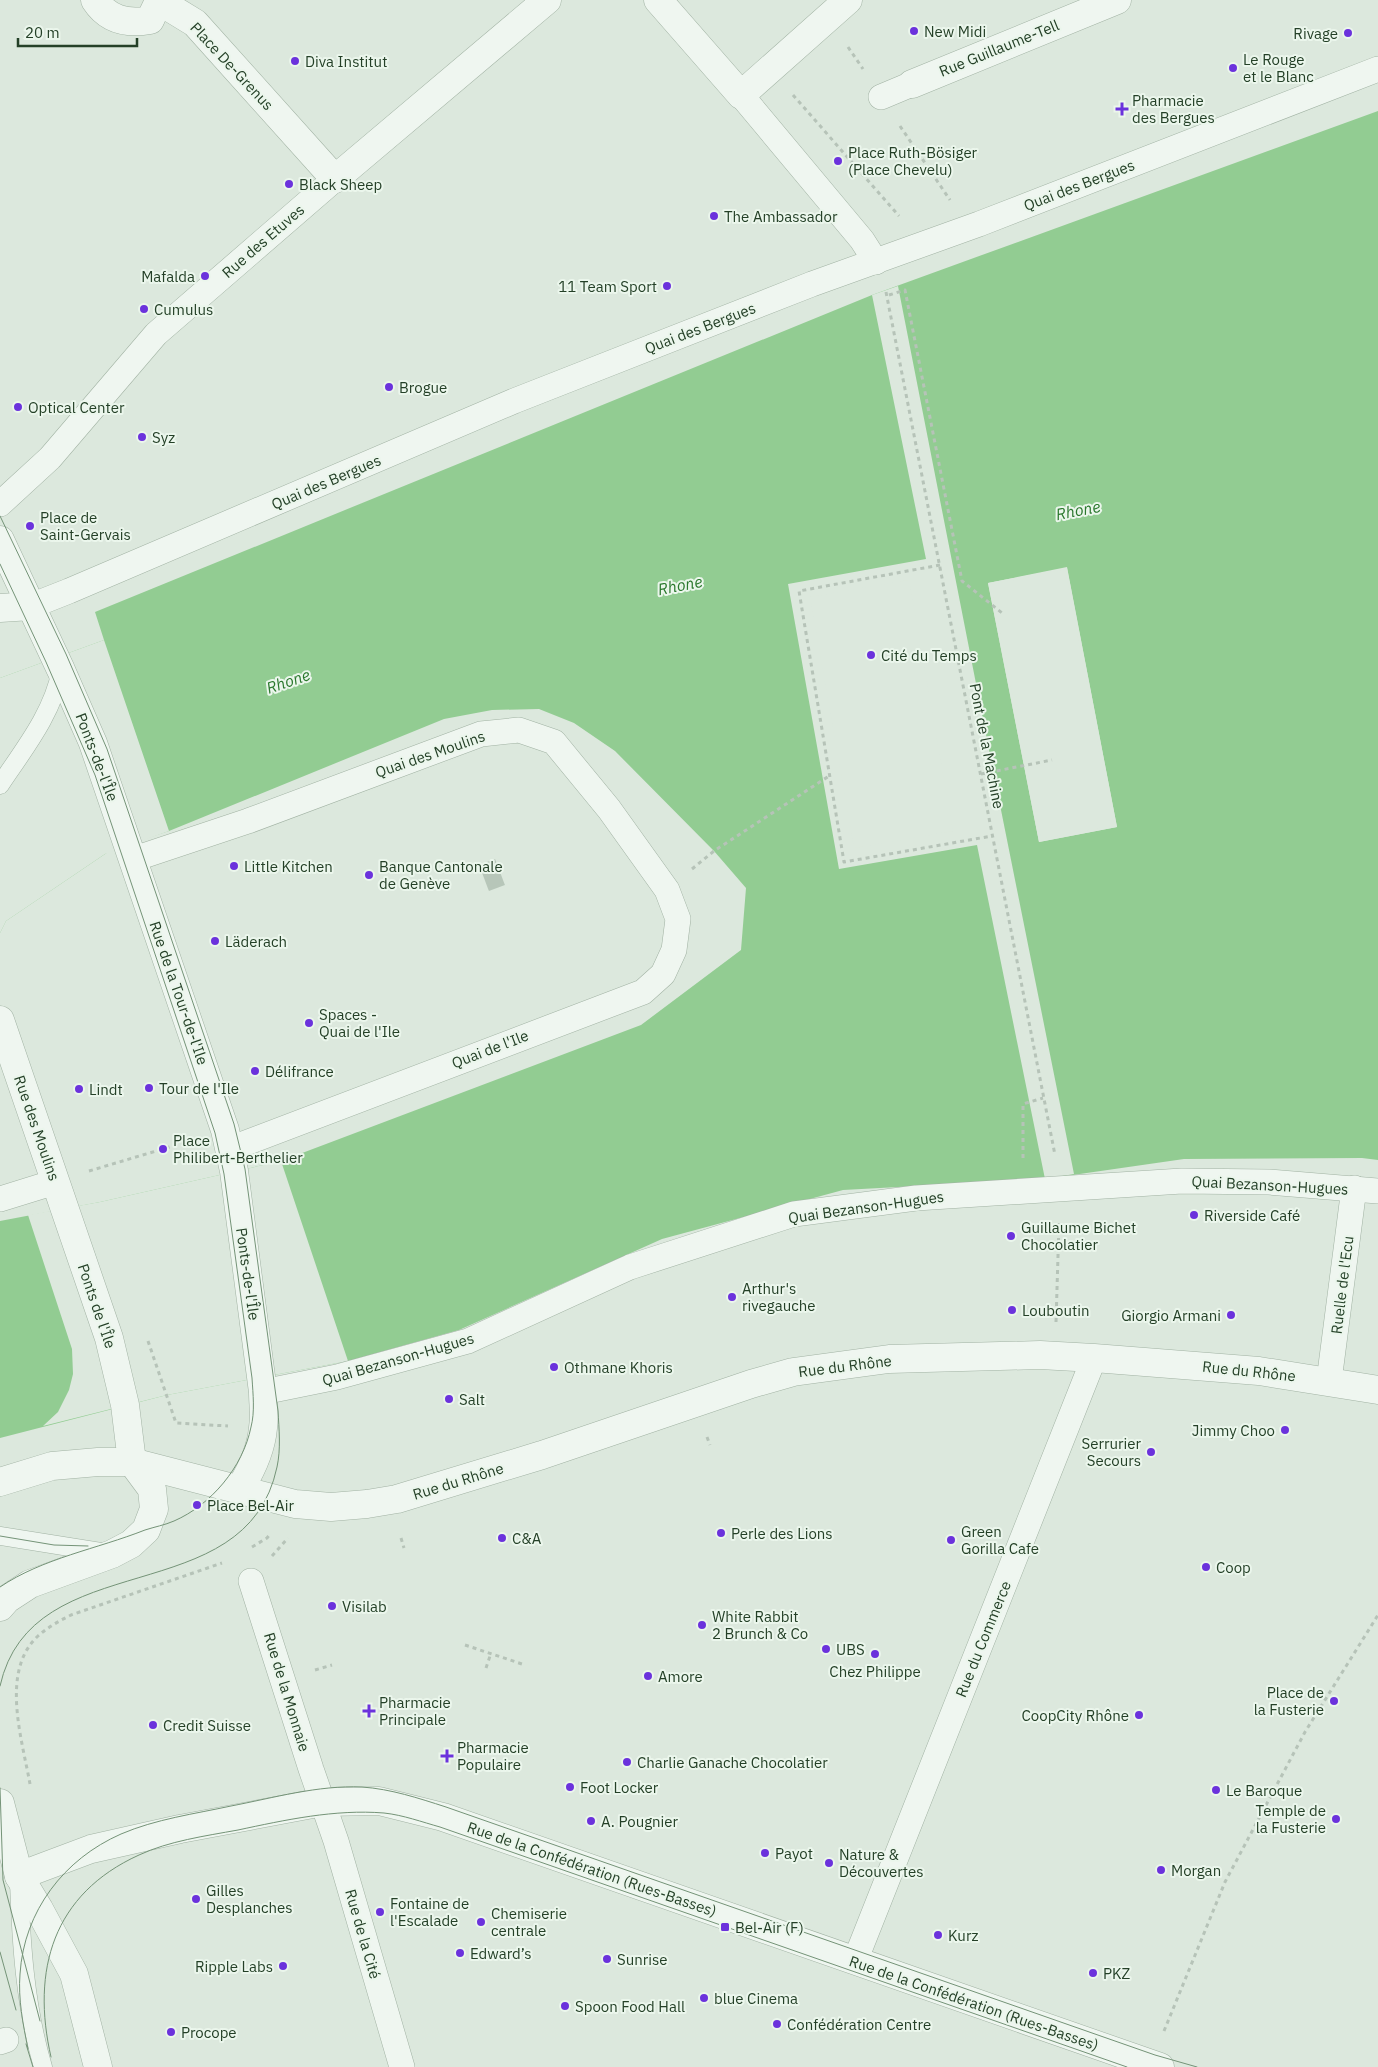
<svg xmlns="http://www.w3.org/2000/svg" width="1378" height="2067" font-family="'IBM Plex Sans',sans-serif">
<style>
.water{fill:#92cc92;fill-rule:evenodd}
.pier{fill:#dce8dd;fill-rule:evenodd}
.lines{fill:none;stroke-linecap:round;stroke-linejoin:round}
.minor-tunnel{stroke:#b7c6b9;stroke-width:28;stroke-dasharray:28 14;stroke-linecap:butt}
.service-casing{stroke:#a1b2a3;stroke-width:19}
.pedestrian-casing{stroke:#a1b2a3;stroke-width:26}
.minor-casing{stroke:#a1b2a3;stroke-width:29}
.path{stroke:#b6c3b8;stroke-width:3;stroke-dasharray:4 4;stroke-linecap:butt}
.service{stroke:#eff6f0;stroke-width:18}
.pedestrian{stroke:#eff6f0;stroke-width:25}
.minor{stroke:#eff6f0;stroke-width:28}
.tram{stroke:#749377;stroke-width:1}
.poi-dot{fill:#6b32dc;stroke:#ebf6ec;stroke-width:2}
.labels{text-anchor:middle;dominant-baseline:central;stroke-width:4;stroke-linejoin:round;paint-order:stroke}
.poi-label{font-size:15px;fill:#244027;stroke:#ebf6ec;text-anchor:start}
.street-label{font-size:15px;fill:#244027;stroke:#ebf6ec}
.water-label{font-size:16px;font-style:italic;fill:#2a782d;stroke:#ebf6ec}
</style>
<rect width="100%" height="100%" fill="#dce8dd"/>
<!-- water -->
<path class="water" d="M1378 111V1160L1362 1158 1184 1159 1045 1179 843 1190 662 1239 459 1330 348 1361 167 1395 0 1438V1221L100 1202 281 1161 641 1025 741 950 746 888 714 851 615 751 574 723 539 709 492 710 444 719 169 831 111 850 6 921 0 933V678L104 640 95 612 872 295ZM1067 568 1117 827 1039 842 988 583ZM911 578 955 833 852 851 807 595Z"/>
<!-- pier -->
<g class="pier">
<path d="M898 286 991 760 1074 1174 1045 1179 977 845 839 869 788 584 926 559 872 295ZM909 580 953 831 854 848 810 597Z"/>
<path d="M1067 567 1117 827 1039 842 988 583ZM1065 570 1114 825 1041 839 991 585Z"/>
<path d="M104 640 169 831 105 854 6 921 0 933V678Z"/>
<path d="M281 1161 348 1361 167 1395 43 1426 58 1412 69 1390 73 1374 72 1349 28 1215 100 1202Z"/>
</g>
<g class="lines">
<!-- minor-tunnel -->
<path class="minor-tunnel" d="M484 878 500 872"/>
<defs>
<g id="service">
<path d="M0 785C24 749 53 713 61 670"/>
<path d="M0 1536 107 1553"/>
<path d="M19 1880C21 1943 25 2006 43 2067"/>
</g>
<g id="pedestrian">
<path d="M741 95 862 240 876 262"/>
<path d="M881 97 912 84"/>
<path d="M0 504 50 458 156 334 335 179"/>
<path d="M31 606 69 591 514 401 812 284 979 224 1378 69"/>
<path d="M134 859 248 821 481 734 519 730 554 742 609 809 667 890 678 919 674 950 663 974 643 992 230 1149"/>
<path d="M0 1199 55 1182"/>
<path d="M1329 1381 1354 1188"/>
<path d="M263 1392 337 1377 468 1341 630 1267 794 1214 916 1198 1182 1181 1269 1182 1378 1191"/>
<path d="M251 1581 311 1769 336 1841 402 2067"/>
<path d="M855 1961 1094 1358"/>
<path d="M0 2042 6 2040"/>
</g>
<g id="minor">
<path d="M95 0C108 20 127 24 150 20L159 1 195 23 335 179 547 0"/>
<path d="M658 0 741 95 848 0"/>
<path d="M912 84 1117 0"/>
<path d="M0 540 61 670 93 743 225 1130 234 1171 263 1392C263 1404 265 1416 263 1428 261 1451 251 1471 239 1490"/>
<path d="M0 608 31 606"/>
<path d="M0 1020 109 1338 125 1405 132 1462 152 1489 154 1509 146 1530 131 1544 112 1554 30 1584 7 1599 0 1607"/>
<path d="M0 1482 52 1466 98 1462H132L295 1504 331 1507 367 1504 397 1499 542 1455 751 1384 793 1372 889 1359 1040 1355 1094 1358 1259 1371 1378 1390"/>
<path d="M0 1803 19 1876 39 1909 74 1974 98 2067"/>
<path d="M19 1876 91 1849 180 1829 323 1802 379 1801 443 1817 1160 2067"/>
</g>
</defs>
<!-- service casing -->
<use href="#service" class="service-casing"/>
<!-- pedestrian casing -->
<use href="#pedestrian" class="pedestrian-casing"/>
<!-- minor casing -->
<use href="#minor" class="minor-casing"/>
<!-- path -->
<g class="path">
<path d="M848 47 863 69"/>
<path d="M793 95 899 216"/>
<path d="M900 126 950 200"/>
<path d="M886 292 1055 1155"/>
<path d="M889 295 905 290 962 581 1002 613"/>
<path d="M940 565 799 591 844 862 992 836"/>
<path d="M981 774 1052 760"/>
<path d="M692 869 714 851 829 776"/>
<path d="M1023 1158V1104L1043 1098"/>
<path d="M89 1171 193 1140"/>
<path d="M1056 1322 1059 1223"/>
<path d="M148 1341 176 1423 228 1426"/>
<path d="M707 1437 710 1445"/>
<path d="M401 1538 404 1548"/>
<path d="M252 1547 267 1538 271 1533"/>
<path d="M272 1556 288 1538"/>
<path d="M465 1645 522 1664"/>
<path d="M486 1668 491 1653"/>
<path d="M315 1670 332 1665"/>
<path d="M30 1784C22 1739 0 1671 38 1636 48 1627 59 1621 71 1615L222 1563"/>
<path d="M1164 2031 1225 1882 1305 1732 1378 1615"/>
</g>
<!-- service -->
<use href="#service" class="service"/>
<!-- pedestrian -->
<use href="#pedestrian" class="pedestrian"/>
<!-- minor -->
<use href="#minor" class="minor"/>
<!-- tram -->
<g class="tram">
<path d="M0 516 66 654 107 749 234 1124 245 1169 278 1411C279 1429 281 1449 277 1467 246 1614 32 1542 0 1686"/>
<path d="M0 564 46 662 95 775 215 1133 224 1174 252 1378C253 1394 255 1412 251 1427 243 1467 211 1505 174 1521 165 1525 154 1527 145 1530 97 1549 43 1558 0 1587"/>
<path d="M0 1536 54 1545 88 1546"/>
<path d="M0 1788 3 1880 40 2021"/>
<path d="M0 1952 16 2010"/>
<path d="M26 2044 33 2067"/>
<path d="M28 2049C23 2024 18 1999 20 1974 24 1911 64 1859 121 1834 156 1819 194 1814 231 1806 273 1798 318 1785 362 1787 391 1789 418 1798 446 1807L1155 2055 1197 2067"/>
<path d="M51 2057C31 1970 53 1894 139 1855 169 1841 205 1836 238 1830 285 1820 335 1809 384 1813 403 1815 422 1822 440 1827L1127 2067"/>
</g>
</g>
<!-- markers -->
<g class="poi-dot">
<circle cx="914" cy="31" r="5"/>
<circle cx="1348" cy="33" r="5"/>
<circle cx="295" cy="61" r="5"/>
<circle cx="1233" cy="68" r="5"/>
<path d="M1119.5 101.5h5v5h5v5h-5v5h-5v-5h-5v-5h5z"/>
<circle cx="838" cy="161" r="5"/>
<circle cx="289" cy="184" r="5"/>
<circle cx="714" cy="216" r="5"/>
<circle cx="205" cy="276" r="5"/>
<circle cx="667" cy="286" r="5"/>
<circle cx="144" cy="309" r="5"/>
<circle cx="389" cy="387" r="5"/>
<circle cx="18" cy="407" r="5"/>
<circle cx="142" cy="437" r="5"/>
<circle cx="30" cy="526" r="5"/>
<circle cx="871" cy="655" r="5"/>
<circle cx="234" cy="866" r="5"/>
<circle cx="369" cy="875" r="5"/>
<circle cx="215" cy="941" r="5"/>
<circle cx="309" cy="1023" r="5"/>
<circle cx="255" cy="1071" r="5"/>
<circle cx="149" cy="1088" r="5"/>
<circle cx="79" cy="1089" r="5"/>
<circle cx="163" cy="1149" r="5"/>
<circle cx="1194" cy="1215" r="5"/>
<circle cx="1011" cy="1236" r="5"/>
<circle cx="732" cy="1297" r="5"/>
<circle cx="1012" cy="1310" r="5"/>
<circle cx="1231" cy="1315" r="5"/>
<circle cx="554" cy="1367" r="5"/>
<circle cx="449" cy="1399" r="5"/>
<circle cx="1285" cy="1430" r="5"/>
<circle cx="1151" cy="1452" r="5"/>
<circle cx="197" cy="1505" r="5"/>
<circle cx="721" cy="1533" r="5"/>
<circle cx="502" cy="1538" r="5"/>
<circle cx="951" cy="1540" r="5"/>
<circle cx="1206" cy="1567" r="5"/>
<circle cx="332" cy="1606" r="5"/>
<circle cx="702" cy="1625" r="5"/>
<circle cx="826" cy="1649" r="5"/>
<circle cx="875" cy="1654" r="5"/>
<circle cx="648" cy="1676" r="5"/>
<circle cx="1334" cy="1701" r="5"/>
<path d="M366.5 1703.5h5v5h5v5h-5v5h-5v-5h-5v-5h5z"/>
<circle cx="1139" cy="1715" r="5"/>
<circle cx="153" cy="1725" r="5"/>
<path d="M444.5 1748.5h5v5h5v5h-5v5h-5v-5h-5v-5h5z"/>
<circle cx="627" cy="1762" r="5"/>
<circle cx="570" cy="1787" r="5"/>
<circle cx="1216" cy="1790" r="5"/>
<circle cx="1336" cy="1819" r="5"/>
<circle cx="591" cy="1821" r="5"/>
<circle cx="765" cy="1853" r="5"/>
<circle cx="829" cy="1863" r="5"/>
<circle cx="1161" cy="1870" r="5"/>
<circle cx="196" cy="1899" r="5"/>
<circle cx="380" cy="1912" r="5"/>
<circle cx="481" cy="1922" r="5"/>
<rect x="720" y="1922" width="10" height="10" rx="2.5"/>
<circle cx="938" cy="1935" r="5"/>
<circle cx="460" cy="1953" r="5"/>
<circle cx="607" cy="1959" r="5"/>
<circle cx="283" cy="1966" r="5"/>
<circle cx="1093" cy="1973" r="5"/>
<circle cx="704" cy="1998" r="5"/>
<circle cx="565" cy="2006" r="5"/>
<circle cx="777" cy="2024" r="5"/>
<circle cx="171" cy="2032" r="5"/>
</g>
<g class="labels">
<!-- poi labels -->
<g class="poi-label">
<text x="924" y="31">New Midi</text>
<text x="1338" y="33" text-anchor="end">Rivage</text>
<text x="1243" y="59">Le Rouge<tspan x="1243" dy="17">et le Blanc</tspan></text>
<text x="305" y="61">Diva Institut</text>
<text x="1132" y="100">Pharmacie<tspan x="1132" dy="17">des Bergues</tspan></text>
<text x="848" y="152">Place Ruth-Bösiger<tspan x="848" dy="17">(Place Chevelu)</tspan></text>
<text x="299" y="184">Black Sheep</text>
<text x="724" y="216">The Ambassador</text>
<text x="195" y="276" text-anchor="end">Mafalda</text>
<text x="657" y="286" text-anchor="end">11 Team Sport</text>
<text x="154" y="309">Cumulus</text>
<text x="399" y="387">Brogue</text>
<text x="28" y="407">Optical Center</text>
<text x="152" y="437">Syz</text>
<text x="40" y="517">Place de<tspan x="40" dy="17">Saint-Gervais</tspan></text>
<text x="881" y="655">Cité du Temps</text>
<text x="244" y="866">Little Kitchen</text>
<text x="379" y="866">Banque Cantonale<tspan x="379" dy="17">de Genève</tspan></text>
<text x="225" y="941">Läderach</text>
<text x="319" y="1014">Spaces -<tspan x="319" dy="17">Quai de l'Ile</tspan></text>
<text x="265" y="1071">Délifrance</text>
<text x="159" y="1088">Tour de l'Ile</text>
<text x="89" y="1089">Lindt</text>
<text x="173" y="1140">Place<tspan x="173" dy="17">Philibert-Berthelier</tspan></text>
<text x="1204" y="1215">Riverside Café</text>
<text x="1021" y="1227">Guillaume Bichet<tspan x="1021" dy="17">Chocolatier</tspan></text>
<text x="742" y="1288">Arthur's<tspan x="742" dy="17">rivegauche</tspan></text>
<text x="1022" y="1310">Louboutin</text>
<text x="1221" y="1315" text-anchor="end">Giorgio Armani</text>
<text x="564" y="1367">Othmane Khoris</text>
<text x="459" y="1399">Salt</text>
<text x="1275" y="1430" text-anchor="end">Jimmy Choo</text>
<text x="1141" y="1443" text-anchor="end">Serrurier<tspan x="1141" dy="17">Secours</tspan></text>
<text x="207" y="1505">Place Bel-Air</text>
<text x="961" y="1531">Green<tspan x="961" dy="17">Gorilla Cafe</tspan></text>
<text x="731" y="1533">Perle des Lions</text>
<text x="512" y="1538">C&amp;A</text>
<text x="1216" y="1567">Coop</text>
<text x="342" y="1606">Visilab</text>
<text x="712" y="1616">White Rabbit<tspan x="712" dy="17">2 Brunch &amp; Co</tspan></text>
<text x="836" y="1649">UBS</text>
<text x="875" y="1671" text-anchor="middle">Chez Philippe</text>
<text x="658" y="1676">Amore</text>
<text x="1324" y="1692" text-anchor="end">Place de<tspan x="1324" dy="17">la Fusterie</tspan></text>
<text x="379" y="1702">Pharmacie<tspan x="379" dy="17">Principale</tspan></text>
<text x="1129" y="1715" text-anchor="end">CoopCity Rhône</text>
<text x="163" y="1725">Credit Suisse</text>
<text x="457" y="1747">Pharmacie<tspan x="457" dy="17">Populaire</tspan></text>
<text x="637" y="1762">Charlie Ganache Chocolatier</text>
<text x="580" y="1787">Foot Locker</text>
<text x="1226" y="1790">Le Baroque</text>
<text x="1326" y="1810" text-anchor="end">Temple de<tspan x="1326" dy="17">la Fusterie</tspan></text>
<text x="601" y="1821">A. Pougnier</text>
<text x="775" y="1853">Payot</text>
<text x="839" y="1854">Nature &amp;<tspan x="839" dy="17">Découvertes</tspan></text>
<text x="1171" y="1870">Morgan</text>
<text x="206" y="1890">Gilles<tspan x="206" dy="17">Desplanches</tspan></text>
<text x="390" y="1903">Fontaine de<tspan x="390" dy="17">l'Escalade</tspan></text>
<text x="491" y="1913">Chemiserie<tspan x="491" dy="17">centrale</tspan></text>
<text x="735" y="1927">Bel-Air (F)</text>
<text x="948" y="1935">Kurz</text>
<text x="470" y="1953">Edward’s</text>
<text x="617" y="1959">Sunrise</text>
<text x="273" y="1966" text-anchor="end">Ripple Labs</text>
<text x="1103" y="1973">PKZ</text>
<text x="714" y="1998">blue Cinema</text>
<text x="575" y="2006">Spoon Food Hall</text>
<text x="787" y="2024">Confédération Centre</text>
<text x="181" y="2032">Procope</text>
</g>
<!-- street labels -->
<g class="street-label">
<text transform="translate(999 48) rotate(-22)">Rue Guillaume-Tell</text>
<text transform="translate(232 66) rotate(47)">Place De-Grenus</text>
<text transform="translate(1079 185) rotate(-21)">Quai des Bergues</text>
<text transform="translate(263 241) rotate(-41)">Rue des Etuves</text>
<text transform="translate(700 328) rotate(-21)">Quai des Bergues</text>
<text transform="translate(326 482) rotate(-23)">Quai des Bergues</text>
<text transform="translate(987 746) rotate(79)">Pont de la Machine</text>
<text transform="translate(430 754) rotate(-19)">Quai des Moulins</text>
<text transform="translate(97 757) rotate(69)">Ponts-de-l'Île</text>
<text transform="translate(179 993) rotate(71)">Rue de la Tour-de-l'Ile</text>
<text transform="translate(490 1049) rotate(-21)">Quai de l'Ile</text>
<text transform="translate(37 1128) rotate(71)">Rue des Moulins</text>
<text transform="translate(1270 1185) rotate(3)">Quai Bezanson-Hugues</text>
<text transform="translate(866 1207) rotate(-8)">Quai Bezanson-Hugues</text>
<text transform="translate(248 1274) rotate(82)">Ponts-de-l'Île</text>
<text transform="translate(1342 1285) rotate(-83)">Ruelle de l'Ecu</text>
<text transform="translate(97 1306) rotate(71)">Ponts de l'Île</text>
<text transform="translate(398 1359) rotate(-16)">Quai Bezanson-Hugues</text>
<text transform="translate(845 1366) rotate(-7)">Rue du Rhône</text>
<text transform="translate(1249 1371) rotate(6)">Rue du Rhône</text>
<text transform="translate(458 1481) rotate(-17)">Rue du Rhône</text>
<text transform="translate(983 1639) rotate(-68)">Rue du Commerce</text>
<text transform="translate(287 1692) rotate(73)">Rue de la Monnaie</text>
<text transform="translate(592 1869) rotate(19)">Rue de la Confédération (Rues-Basses)</text>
<text transform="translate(363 1934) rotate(74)">Rue de la Cité</text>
<text transform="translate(974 2003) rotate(19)">Rue de la Confédération (Rues-Basses)</text>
</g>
<!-- water labels -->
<g class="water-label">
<text transform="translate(1078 510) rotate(-11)">Rhone</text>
<text transform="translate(680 585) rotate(-11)">Rhone</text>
<text transform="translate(288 681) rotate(-19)">Rhone</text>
</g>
</g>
<!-- scale -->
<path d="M18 38v8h119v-8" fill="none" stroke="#244027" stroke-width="2.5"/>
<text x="25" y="38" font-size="15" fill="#244027" stroke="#ebf6ec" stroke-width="4" paint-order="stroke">20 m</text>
</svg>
